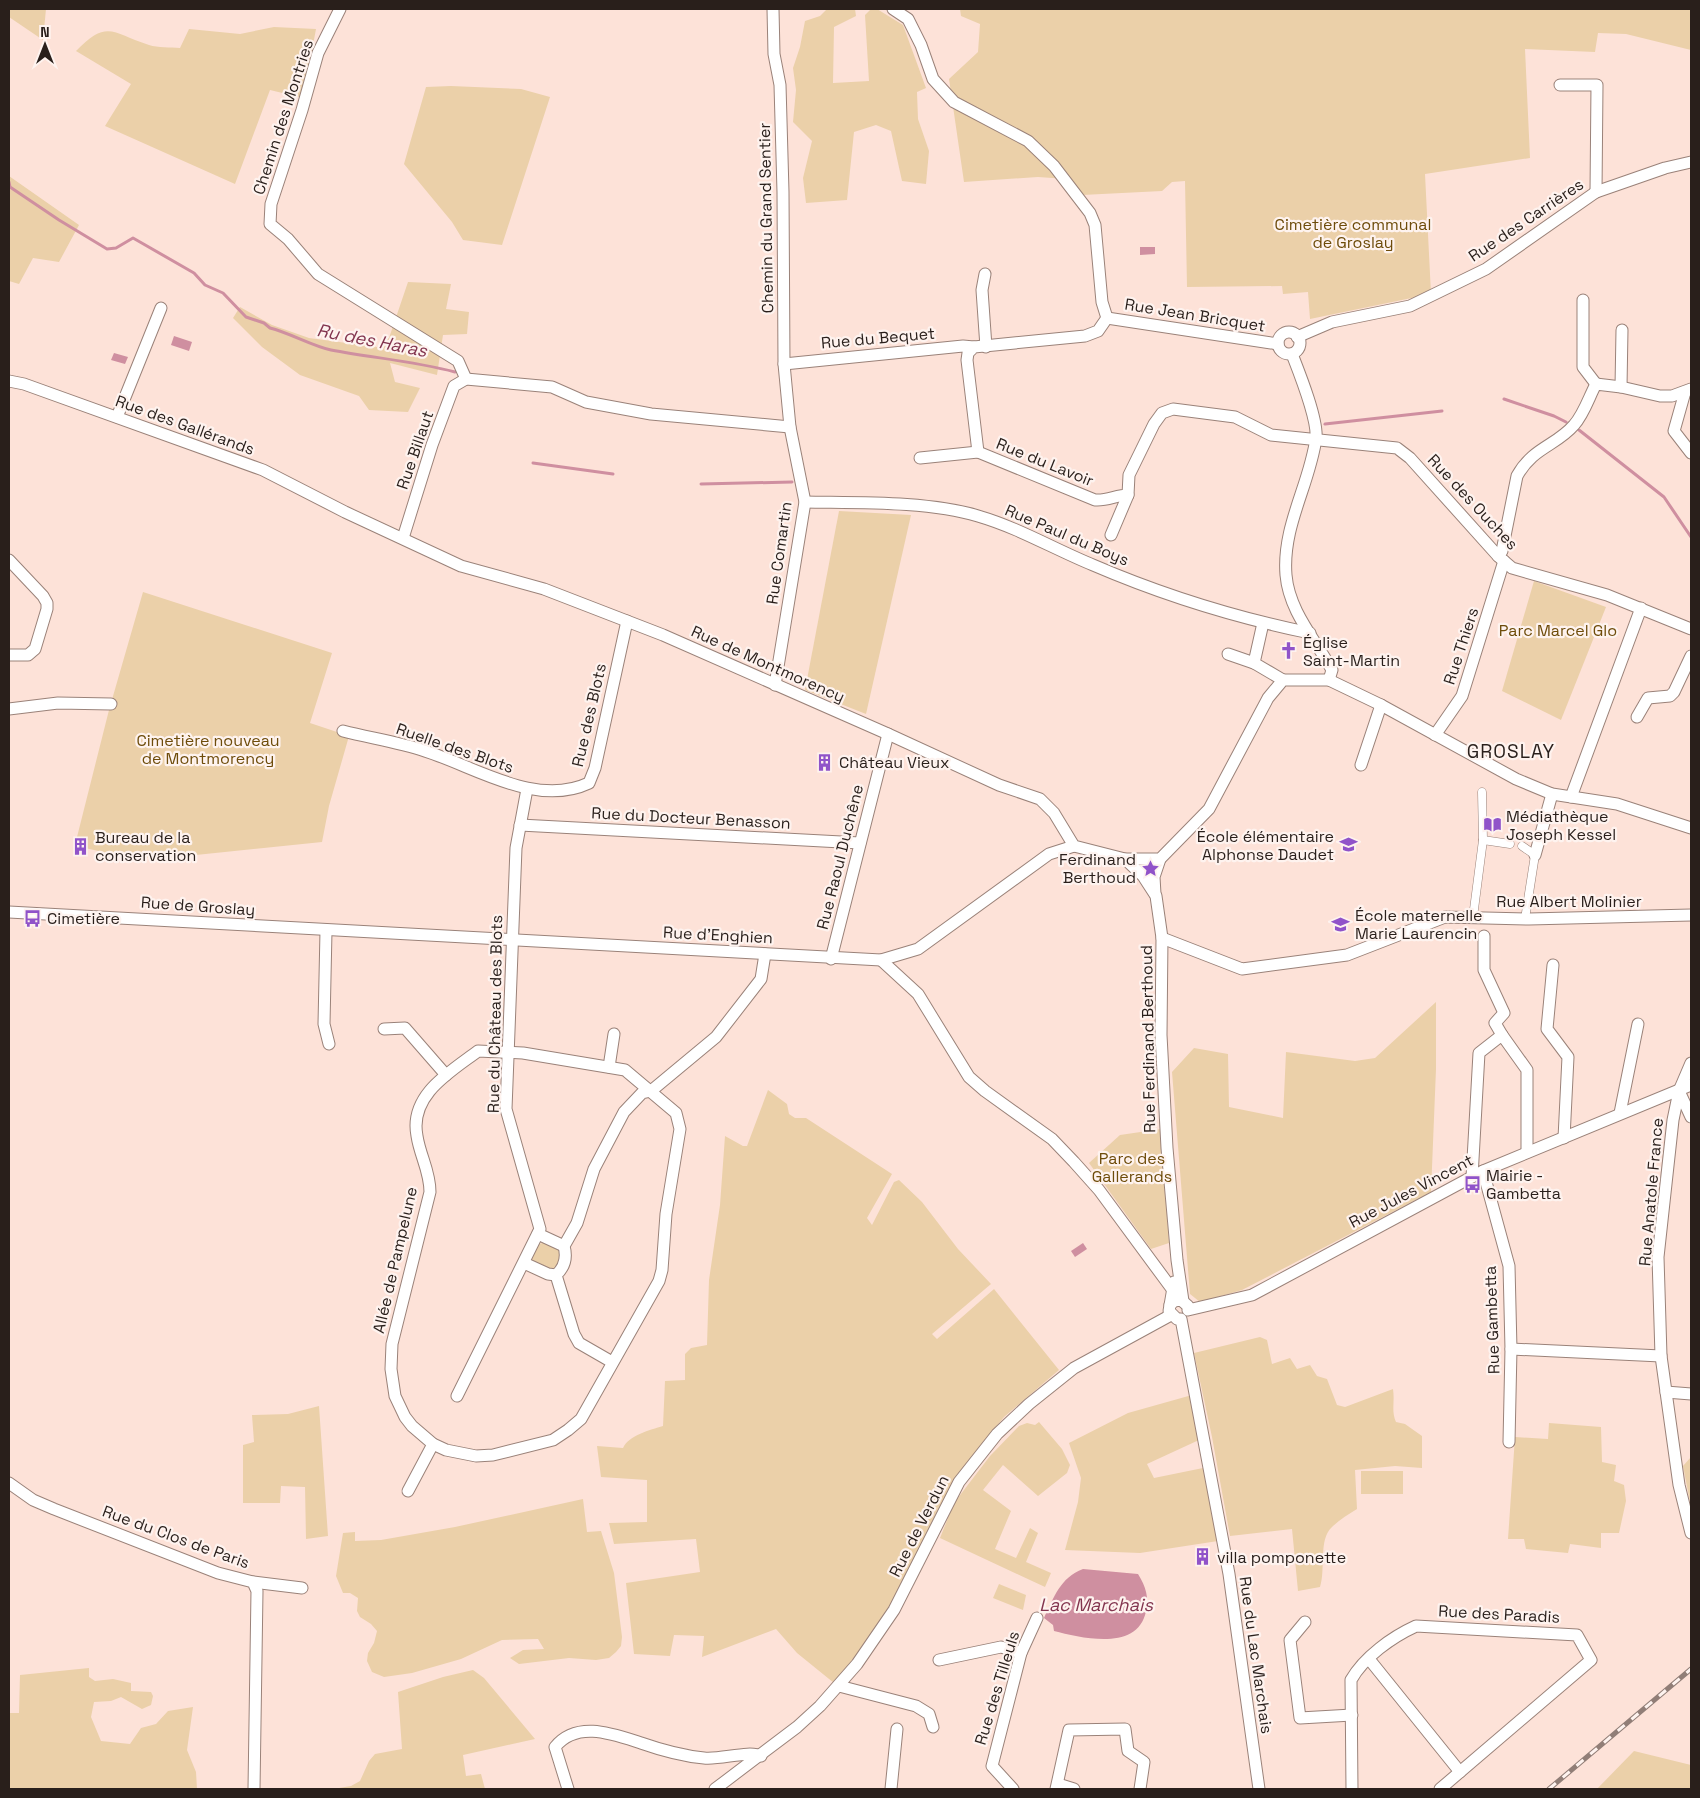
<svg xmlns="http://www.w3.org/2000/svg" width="1700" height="1798" font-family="'Space Grotesk',sans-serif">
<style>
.green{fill:#ebd0a9}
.water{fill:#cf8fa0}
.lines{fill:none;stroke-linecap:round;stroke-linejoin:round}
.stream{stroke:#cf8fa0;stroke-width:3}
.pedestrian-casing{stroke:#9a8279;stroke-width:9}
.minor-casing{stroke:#9a8279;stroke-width:13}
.pedestrian{stroke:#fff;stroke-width:8}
.minor{stroke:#fff;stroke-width:11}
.rail-casing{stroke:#917e77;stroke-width:5}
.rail{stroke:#fef3ef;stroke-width:3;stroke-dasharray:9;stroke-linecap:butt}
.labels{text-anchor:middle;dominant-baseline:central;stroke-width:4.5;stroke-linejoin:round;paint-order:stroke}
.street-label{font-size:16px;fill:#291f1b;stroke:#fef3ef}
.park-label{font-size:16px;fill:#6e4c0a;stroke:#fef3ef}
.poi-label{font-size:16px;fill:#291f1b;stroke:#fef3ef;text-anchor:start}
.water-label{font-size:18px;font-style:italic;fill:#83354f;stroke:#fef3ef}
.quarter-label{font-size:19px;letter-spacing:1px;fill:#291f1b;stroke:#fef3ef}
</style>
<rect width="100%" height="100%" fill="#fde2d8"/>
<!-- green -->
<g class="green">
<path d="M9 9H46L43 40 9 17Z"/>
<path d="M827 9H855L856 16 834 27 833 83 869 81 865 15 871 9H877L903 25 926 88 917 92 918 119 929 151 926 184 902 181 891 131 876 125 854 132 847 200 806 203 803 178 812 141 793 122 796 90 793 68 800 47 805 21 820 16Z"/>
<path d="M960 9H1691V50L1626 34 1598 33 1595 52 1525 49 1530 158 1425 174 1431 294 1310 319 1308 292 1283 294 1282 286 1187 287 1185 181 1172 182 1162 191 1082 195 1067 179 1038 177 964 182 949 79 978 52 980 24 961 16Z"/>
<path d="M274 27 316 29 303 98 270 90 235 184 105 126 131 84 76 51C108 18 113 34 149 45 158 48 170 47 180 48L189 29 240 34Z"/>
<path d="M451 86 521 89 550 97 502 245 463 240 452 222 404 164 426 87Z"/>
<path d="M9 176 79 225 59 262 33 258 19 284 9 281Z"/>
<path d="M408 282 451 284 446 309 469 312 467 334 443 335 437 375 390 363 395 382 420 388 408 412 369 410 359 396 300 375 262 347 233 318 240 307 272 325 309 338 377 347 389 338Z"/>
<path d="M839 511 911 515 866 714 805 690Z"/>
<path d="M1534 581 1606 607 1561 720 1502 691Z"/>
<path d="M143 592 332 653 310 723 349 736 329 806 322 842 167 858 125 857 85 848V843L76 841 109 710Z"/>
<path d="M1436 1002V1069L1431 1192 1242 1290 1200 1302 1190 1294 1172 1072 1194 1048 1228 1054 1229 1107 1283 1118 1286 1052 1355 1061 1375 1058Z"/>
<path d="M768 1090 787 1104 789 1114 795 1118H806L892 1174 867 1218 872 1225 894 1182 899 1180 922 1202 958 1249 991 1284 932 1334 937 1339 994 1289 1059 1370 1004 1417 970 1459 938 1509 894 1600 869 1639 834 1683 797 1653 776 1629 702 1657 704 1636 674 1635 670 1656 634 1654 626 1583 700 1572 696 1539 614 1544 609 1523 647 1522V1480L601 1477 597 1446 623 1448C629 1435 650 1430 663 1426L665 1381 685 1380V1354L691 1348 707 1345 709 1280 720 1205 725 1136 743 1146H747Z"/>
<path d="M1161 1129 1169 1243 1151 1249 1089 1163 1120 1135Z"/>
<path d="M545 1242 559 1250 562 1257 557 1268 550 1271 534 1264 531 1256 537 1245Z"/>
<path d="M1260 1337 1267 1340 1272 1364 1290 1358 1297 1369 1310 1365 1317 1376 1327 1379 1337 1405 1345 1407 1393 1389C1395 1402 1391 1411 1396 1422L1405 1424 1422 1436V1468L1395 1466 1355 1470 1357 1509C1349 1514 1339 1520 1332 1527 1318 1540 1326 1569 1320 1587L1298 1591 1292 1529 1230 1536 1212 1437 1194 1353Z"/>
<path d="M1192 1395 1199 1440 1147 1464 1154 1478 1203 1468 1218 1541 1140 1553 1065 1550 1078 1502 1081 1478 1069 1443 1128 1413Z"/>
<path d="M319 1406 328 1536 306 1539 305 1487 281 1486 280 1503H243V1445L254 1442 252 1415 288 1414Z"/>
<path d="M1039 1422 1062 1449 1070 1465 1067 1473 1038 1496 1003 1465 983 1490 1011 1511 995 1549 1016 1558 1030 1528 1038 1533 1026 1562 1051 1573 1045 1587 940 1538 954 1503 990 1456 1019 1426 1027 1423 1035 1425Z"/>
<path d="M1549 1423 1601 1427 1602 1462 1616 1465 1614 1481 1624 1485 1626 1501 1619 1533H1601V1548L1570 1544 1568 1553 1526 1549 1524 1539H1508L1515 1437 1548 1439Z"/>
<path d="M1691 1457V1507L1683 1466Z"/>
<rect x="1361" y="1471" width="42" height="23"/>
<path d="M583 1499 587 1532 601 1531 614 1573 622 1637 621 1646 616 1652 609 1658 596 1660 569 1658 519 1664 510 1658 523 1650 544 1649 538 1639 502 1640 461 1659 412 1673 384 1677 372 1672 367 1661 368 1653 374 1643 377 1631 371 1624 360 1617 357 1611 358 1598 350 1593H343L336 1576 343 1533 355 1532V1541L381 1540 455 1527Z"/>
<path d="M999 1584 1026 1595 1023 1610 993 1598Z"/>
<path d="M89 1668V1677L95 1681 113 1679 131 1683V1691L151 1692 153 1696 151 1705 142 1709 121 1697 111 1701 94 1702 91 1717 101 1741 130 1744 141 1728 156 1724 168 1711 193 1707 187 1750 196 1772 197 1789H9V1713H19L20 1675Z"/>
<path d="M473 1670 484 1678 535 1739 463 1755 466 1776 481 1774 485 1789H333L351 1786 360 1781 369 1761 375 1754 402 1749 398 1692 443 1677Z"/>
<path d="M1634 1751 1691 1765V1789H1597Z"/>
</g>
<!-- water -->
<g class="water">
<path d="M1140 247H1155V254L1140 255Z"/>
<path d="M174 336 192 342 189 351 171 345Z"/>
<path d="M114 353 128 357 125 364 111 360Z"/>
<path d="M1083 1243 1087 1249 1075 1257 1071 1251Z"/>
<path d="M1083 1569 1138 1574C1146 1587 1149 1597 1146 1611 1138 1652 1082 1638 1054 1631L1053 1625 1044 1618C1054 1597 1060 1578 1083 1569Z"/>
</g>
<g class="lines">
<!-- stream -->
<g class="stream">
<path d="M9 182 10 187 59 220 107 249 116 248 133 238 140 242 194 273 205 285 223 293 246 317 264 323 270 328C290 333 312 346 331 350 373 358 414 361 455 372"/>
<path d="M1504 399 1554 416 1566 422"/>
<path d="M1325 424 1442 411"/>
<path d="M1579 430 1664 497 1691 537"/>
<path d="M533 463 613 474"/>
<path d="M701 484 792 482"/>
</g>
<defs>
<g id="pedestrian">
<path d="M1483 840 1510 844"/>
<path d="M1522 846 1535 855 1525 919"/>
<path d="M1473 917 1483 840 1482 792"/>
</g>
<g id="minor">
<path d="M340 9 318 53 302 110 271 204 270 224 288 239 318 274 458 361 466 379"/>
<path d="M773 9 774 54 780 85 783 192 784 364 790 427 805 502 775 685"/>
<path d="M893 9 908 19 921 45 933 79 954 102 1028 141 1054 166 1090 213 1095 225 1102 302 1107 318"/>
<path d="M1560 85H1597L1596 192"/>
<path d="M985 274 982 290 986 347"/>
<path d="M1583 300V367L1596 384"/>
<path d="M1107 318 1098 331 1085 336 974 347 968 353 967 360 978 452 1095 500C1108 501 1116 495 1128 495L1129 475 1154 424 1162 413 1173 409 1235 417 1271 435 1397 448 1410 458 1498 556 1512 568 1607 595 1691 629"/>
<path d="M1107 318 1278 344"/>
<circle cx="1289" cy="343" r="11"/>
<path d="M1297 337 1332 322 1410 306 1486 269 1596 192 1665 168 1691 162"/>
<path d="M1292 354C1299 372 1318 419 1316 438 1310 484 1282 526 1286 575 1289 611 1315 639 1332 670L1329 680"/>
<path d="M784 364 963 346 974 347"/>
<path d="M9 381 24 384 263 470 345 512 461 566 544 589 663 635 888 734 999 785 1040 799 1054 813 1074 846 1125 859H1160L1209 809 1268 698 1283 680H1329L1381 705 1516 779 1552 794 1617 804 1691 828"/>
<path d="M1621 387 1622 330"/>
<path d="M1685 392 1674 431 1691 453"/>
<path d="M117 417 161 308"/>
<path d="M920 458 978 452"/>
<path d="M805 502C858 503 928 501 978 516 1019 528 1054 549 1093 565 1165 596 1233 617 1310 633"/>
<path d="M1111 535 1128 495"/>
<path d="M403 538 432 445 454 386 466 379 552 387 586 402 651 414 790 427"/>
<path d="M1498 556 1502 551 1517 476C1533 447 1556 446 1574 425 1584 414 1589 397 1596 384L1621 387 1660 396H1672L1691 389"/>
<path d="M9 560 43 596 47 603V609L35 649 28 655H9"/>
<path d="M1263 623 1254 663 1283 680"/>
<path d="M1228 654 1254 663"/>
<path d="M9 709 58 703 111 704"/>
<path d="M1637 717 1648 698 1670 696 1674 692 1691 656"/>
<path d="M343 731C370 738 398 742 425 751 476 767 536 808 589 783L595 768 627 621"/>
<path d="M1435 735 1462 696 1504 561"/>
<path d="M1361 765 1381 705"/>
<path d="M1571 797 1641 608"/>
<path d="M520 825 860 843"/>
<path d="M1535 855 1552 794"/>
<path d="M1125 859 1143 876 1156 896 1162 938 1161 1035 1167 1148 1177 1260 1183 1301"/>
<path d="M1155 894 1154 877 1160 859"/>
<path d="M9 912 881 960 918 949 1049 854 1074 846"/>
<path d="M326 931 324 1024 329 1044"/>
<path d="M1484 936V970L1504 1013 1495 1023 1502 1035"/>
<path d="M1162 938 1242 969 1347 955 1445 917 1529 919 1691 915"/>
<path d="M831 959 888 734"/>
<path d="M881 960 918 994 969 1077 985 1091 1052 1139 1074 1162 1099 1190 1172 1289"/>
<path d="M1553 965 1547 1029 1568 1057 1564 1138"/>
<path d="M384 1029 405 1028 446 1075"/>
<path d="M478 1051 523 1053 625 1070 676 1113 680 1129 666 1214 662 1270 659 1281 581 1419 568 1430 553 1440 493 1455 476 1456 446 1450 433 1444 412 1426 405 1417 395 1396 391 1369 392 1344 430 1192C430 1171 420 1156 417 1136 409 1095 450 1072 478 1051Z"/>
<path d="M1691 1063 1679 1091 1673 1120 1658 1257 1661 1356 1679 1485 1691 1533"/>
<path d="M609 1067 614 1034"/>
<path d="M1679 1091 1691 1117"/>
<path d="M1620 1113 1638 1024"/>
<path d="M1483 1171 1509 1266 1511 1349 1509 1442"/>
<path d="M1472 1177 1479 1053 1502 1035 1527 1070V1152"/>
<path d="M538 1234 564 1246"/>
<path d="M524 1263 548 1274 556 1275"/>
<path d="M1174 1282 1169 1311 1177 1319"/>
<path d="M1170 1305 1174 1301 1181 1300 1188 1306"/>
<path d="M1188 1310 1252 1295 1483 1171 1691 1085"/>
<path d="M1181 1319 1229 1574 1259 1789"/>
<path d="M1511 1349 1661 1356"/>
<path d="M612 1362 579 1343 574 1334 556 1275C565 1267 567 1257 564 1246L577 1223 594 1169 624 1112 642 1093 651 1091 716 1037 761 979 765 954"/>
<path d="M1666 1392 1691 1394"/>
<path d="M457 1396 540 1229 506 1109 516 848 527 789"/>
<path d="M9 1483 33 1500 54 1509 218 1573 253 1582 257 1591 254 1789"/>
<path d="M408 1491 433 1444"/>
<path d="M253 1582 302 1588"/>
<path d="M1305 1622 1290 1640 1300 1718 1352 1715"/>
<path d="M1369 1659 1460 1772"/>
<path d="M939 1660 1001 1647 1021 1653"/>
<path d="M839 1686 916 1706 929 1714 933 1727"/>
<path d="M1058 1784 1074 1789"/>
<path d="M568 1789 555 1747C577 1720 613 1734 641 1743 661 1750 683 1756 704 1758 720 1760 749 1750 761 1756"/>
<path d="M715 1789 797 1727 820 1706 857 1664 894 1610 959 1482 997 1434 1029 1404 1074 1368 1171 1315"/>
<path d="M891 1789 897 1729"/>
<path d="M1013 1789 992 1766 1021 1653 1037 1618"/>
<path d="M1056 1789 1069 1730 1125 1729 1128 1751 1144 1762 1140 1789"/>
<path d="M1352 1789 1351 1680C1364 1657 1392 1637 1416 1626L1577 1635 1591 1660 1440 1789"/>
</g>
</defs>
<!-- pedestrian casing -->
<use href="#pedestrian" class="pedestrian-casing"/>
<!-- minor casing -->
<use href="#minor" class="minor-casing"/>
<!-- pedestrian -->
<use href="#pedestrian" class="pedestrian"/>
<!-- minor -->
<use href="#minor" class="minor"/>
<defs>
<path id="rail" d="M1549 1789 1691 1669"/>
</defs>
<!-- rail casing -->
<use href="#rail" class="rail-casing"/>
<!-- rail -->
<use href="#rail" class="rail"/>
</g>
<!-- icons -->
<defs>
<symbol id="church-bare" viewBox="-9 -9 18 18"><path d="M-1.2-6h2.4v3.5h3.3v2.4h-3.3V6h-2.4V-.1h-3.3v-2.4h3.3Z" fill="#9053c9" stroke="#fef3ef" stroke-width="2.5" paint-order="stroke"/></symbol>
<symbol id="building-bare" viewBox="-9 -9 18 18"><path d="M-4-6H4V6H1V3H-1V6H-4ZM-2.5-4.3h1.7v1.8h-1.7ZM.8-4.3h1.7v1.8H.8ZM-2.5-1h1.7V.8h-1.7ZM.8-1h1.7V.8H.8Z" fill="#9053c9" stroke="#fef3ef" stroke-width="2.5" paint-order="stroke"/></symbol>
<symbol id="library-bare" viewBox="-9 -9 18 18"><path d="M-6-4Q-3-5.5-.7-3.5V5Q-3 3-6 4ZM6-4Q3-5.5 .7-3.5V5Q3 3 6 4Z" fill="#9053c9" stroke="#fef3ef" stroke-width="2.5" paint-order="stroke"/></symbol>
<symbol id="school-bare" viewBox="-9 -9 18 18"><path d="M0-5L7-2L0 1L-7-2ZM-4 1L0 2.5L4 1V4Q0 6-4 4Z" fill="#9053c9" stroke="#fef3ef" stroke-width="2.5" paint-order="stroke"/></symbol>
<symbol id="sight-bare" viewBox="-9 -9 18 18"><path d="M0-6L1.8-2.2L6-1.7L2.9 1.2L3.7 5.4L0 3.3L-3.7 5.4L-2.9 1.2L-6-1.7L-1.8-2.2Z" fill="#9053c9" stroke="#fef3ef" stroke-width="2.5" paint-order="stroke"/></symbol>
<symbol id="bus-bare" viewBox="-9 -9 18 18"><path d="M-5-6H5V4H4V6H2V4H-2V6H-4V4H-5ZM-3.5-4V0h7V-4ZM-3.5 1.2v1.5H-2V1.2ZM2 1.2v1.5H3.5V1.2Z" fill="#9053c9" stroke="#fef3ef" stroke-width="2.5" paint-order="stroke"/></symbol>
</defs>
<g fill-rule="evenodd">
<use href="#church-bare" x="1276" y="638" width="25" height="25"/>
<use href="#building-bare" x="812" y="750" width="25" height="25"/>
<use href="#library-bare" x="1480" y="812" width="25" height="25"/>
<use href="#school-bare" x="1336" y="832" width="25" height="25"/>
<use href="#building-bare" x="68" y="834" width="25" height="25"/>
<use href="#sight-bare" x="1138" y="856" width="25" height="25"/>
<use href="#bus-bare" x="20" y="906" width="25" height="25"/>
<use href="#school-bare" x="1328" y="912" width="25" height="25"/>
<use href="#bus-bare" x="1460" y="1172" width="25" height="25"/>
<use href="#building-bare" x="1190" y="1544" width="25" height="25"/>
</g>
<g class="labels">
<!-- street labels -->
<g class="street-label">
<text transform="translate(283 117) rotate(-72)">Chemin des Montries</text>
<text transform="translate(766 218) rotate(-91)">Chemin du Grand Sentier</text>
<text transform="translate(1526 220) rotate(-34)">Rue des Carrières</text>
<text transform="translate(1195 315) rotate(9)">Rue Jean Bricquet</text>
<text transform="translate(878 338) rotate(-5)">Rue du Bequet</text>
<text transform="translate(185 425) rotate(20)">Rue des Gallérands</text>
<text transform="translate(415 450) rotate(-71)">Rue Billaut</text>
<text transform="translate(1045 462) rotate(22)">Rue du Lavoir</text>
<text transform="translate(1473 502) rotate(47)">Rue des Ouches</text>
<text transform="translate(1067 535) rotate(23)">Rue Paul du Boys</text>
<text transform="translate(779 553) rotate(-82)">Rue Comartin</text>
<text transform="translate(1461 646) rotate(-72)">Rue Thiers</text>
<text transform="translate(768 664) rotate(24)">Rue de Montmorency</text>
<text transform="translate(589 715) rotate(-77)">Rue des Blots</text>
<text transform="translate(455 748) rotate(19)">Ruelle des Blots</text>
<text transform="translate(691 818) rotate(3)">Rue du Docteur Benasson</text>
<text transform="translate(840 857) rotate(-76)">Rue Raoul Duchêne</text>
<text x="1569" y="901">Rue Albert Molinier</text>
<text transform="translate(198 906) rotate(4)">Rue de Groslay</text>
<text transform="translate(718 935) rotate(3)">Rue d'Enghien</text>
<text transform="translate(495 1014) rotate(-89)">Rue du Château des Blots</text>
<text transform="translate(1148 1039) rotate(-91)">Rue Ferdinand Berthoud</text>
<text transform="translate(1411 1191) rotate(-28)">Rue Jules Vincent</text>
<text transform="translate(1651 1192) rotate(-85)">Rue Anatole France</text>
<text transform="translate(395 1260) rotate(-77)">Allée de Pampelune</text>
<text transform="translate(1492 1320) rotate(-92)">Rue Gambetta</text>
<text transform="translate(919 1526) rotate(-63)">Rue de Verdun</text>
<text transform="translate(176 1537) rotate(20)">Rue du Clos de Paris</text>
<text transform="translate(1499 1614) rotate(3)">Rue des Paradis</text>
<text transform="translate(1256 1655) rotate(82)">Rue du Lac Marchais</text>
<text transform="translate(997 1688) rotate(-73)">Rue des Tilleuls</text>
</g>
<!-- park labels -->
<g class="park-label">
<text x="1353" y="224">Cimetière communal<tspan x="1353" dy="18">de Groslay</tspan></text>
<text x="1558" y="630">Parc Marcel Glo</text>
<text x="208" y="740">Cimetière nouveau<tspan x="208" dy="18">de Montmorency</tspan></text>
<text x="1132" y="1158">Parc des<tspan x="1132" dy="18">Gallerands</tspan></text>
</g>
<!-- poi labels -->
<g class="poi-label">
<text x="1303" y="642">Église<tspan x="1303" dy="18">Saint-Martin</tspan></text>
<text x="839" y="762">Château Vieux</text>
<text x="1506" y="816">Médiathèque<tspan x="1506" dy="18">Joseph Kessel</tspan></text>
<text x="1334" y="836" text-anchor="end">École élémentaire<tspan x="1334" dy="18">Alphonse Daudet</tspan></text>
<text x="95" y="837">Bureau de la<tspan x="95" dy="18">conservation</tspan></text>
<text x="1136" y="859" text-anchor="end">Ferdinand<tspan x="1136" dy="18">Berthoud</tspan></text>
<text x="1355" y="915">École maternelle<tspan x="1355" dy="18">Marie Laurencin</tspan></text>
<text x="47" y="918">Cimetière</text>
<text x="1486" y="1175">Mairie -<tspan x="1486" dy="18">Gambetta</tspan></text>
<text x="1217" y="1557">villa pomponette</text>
</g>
<!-- water labels -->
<g class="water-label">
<text transform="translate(372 340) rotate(11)">Ru des Haras</text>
<text x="1096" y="1604">Lac Marchais</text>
</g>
<!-- quarter labels -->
<g class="quarter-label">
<text x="1511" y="751">GROSLAY</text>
</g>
</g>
<!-- border -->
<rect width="1700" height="1798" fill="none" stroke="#291f1b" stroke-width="20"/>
<!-- north arrow -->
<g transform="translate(45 45)" stroke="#fef3ef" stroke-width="4" paint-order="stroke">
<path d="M0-4L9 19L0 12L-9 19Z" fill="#291f1b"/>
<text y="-8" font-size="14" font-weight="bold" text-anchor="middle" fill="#291f1b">N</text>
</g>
</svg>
